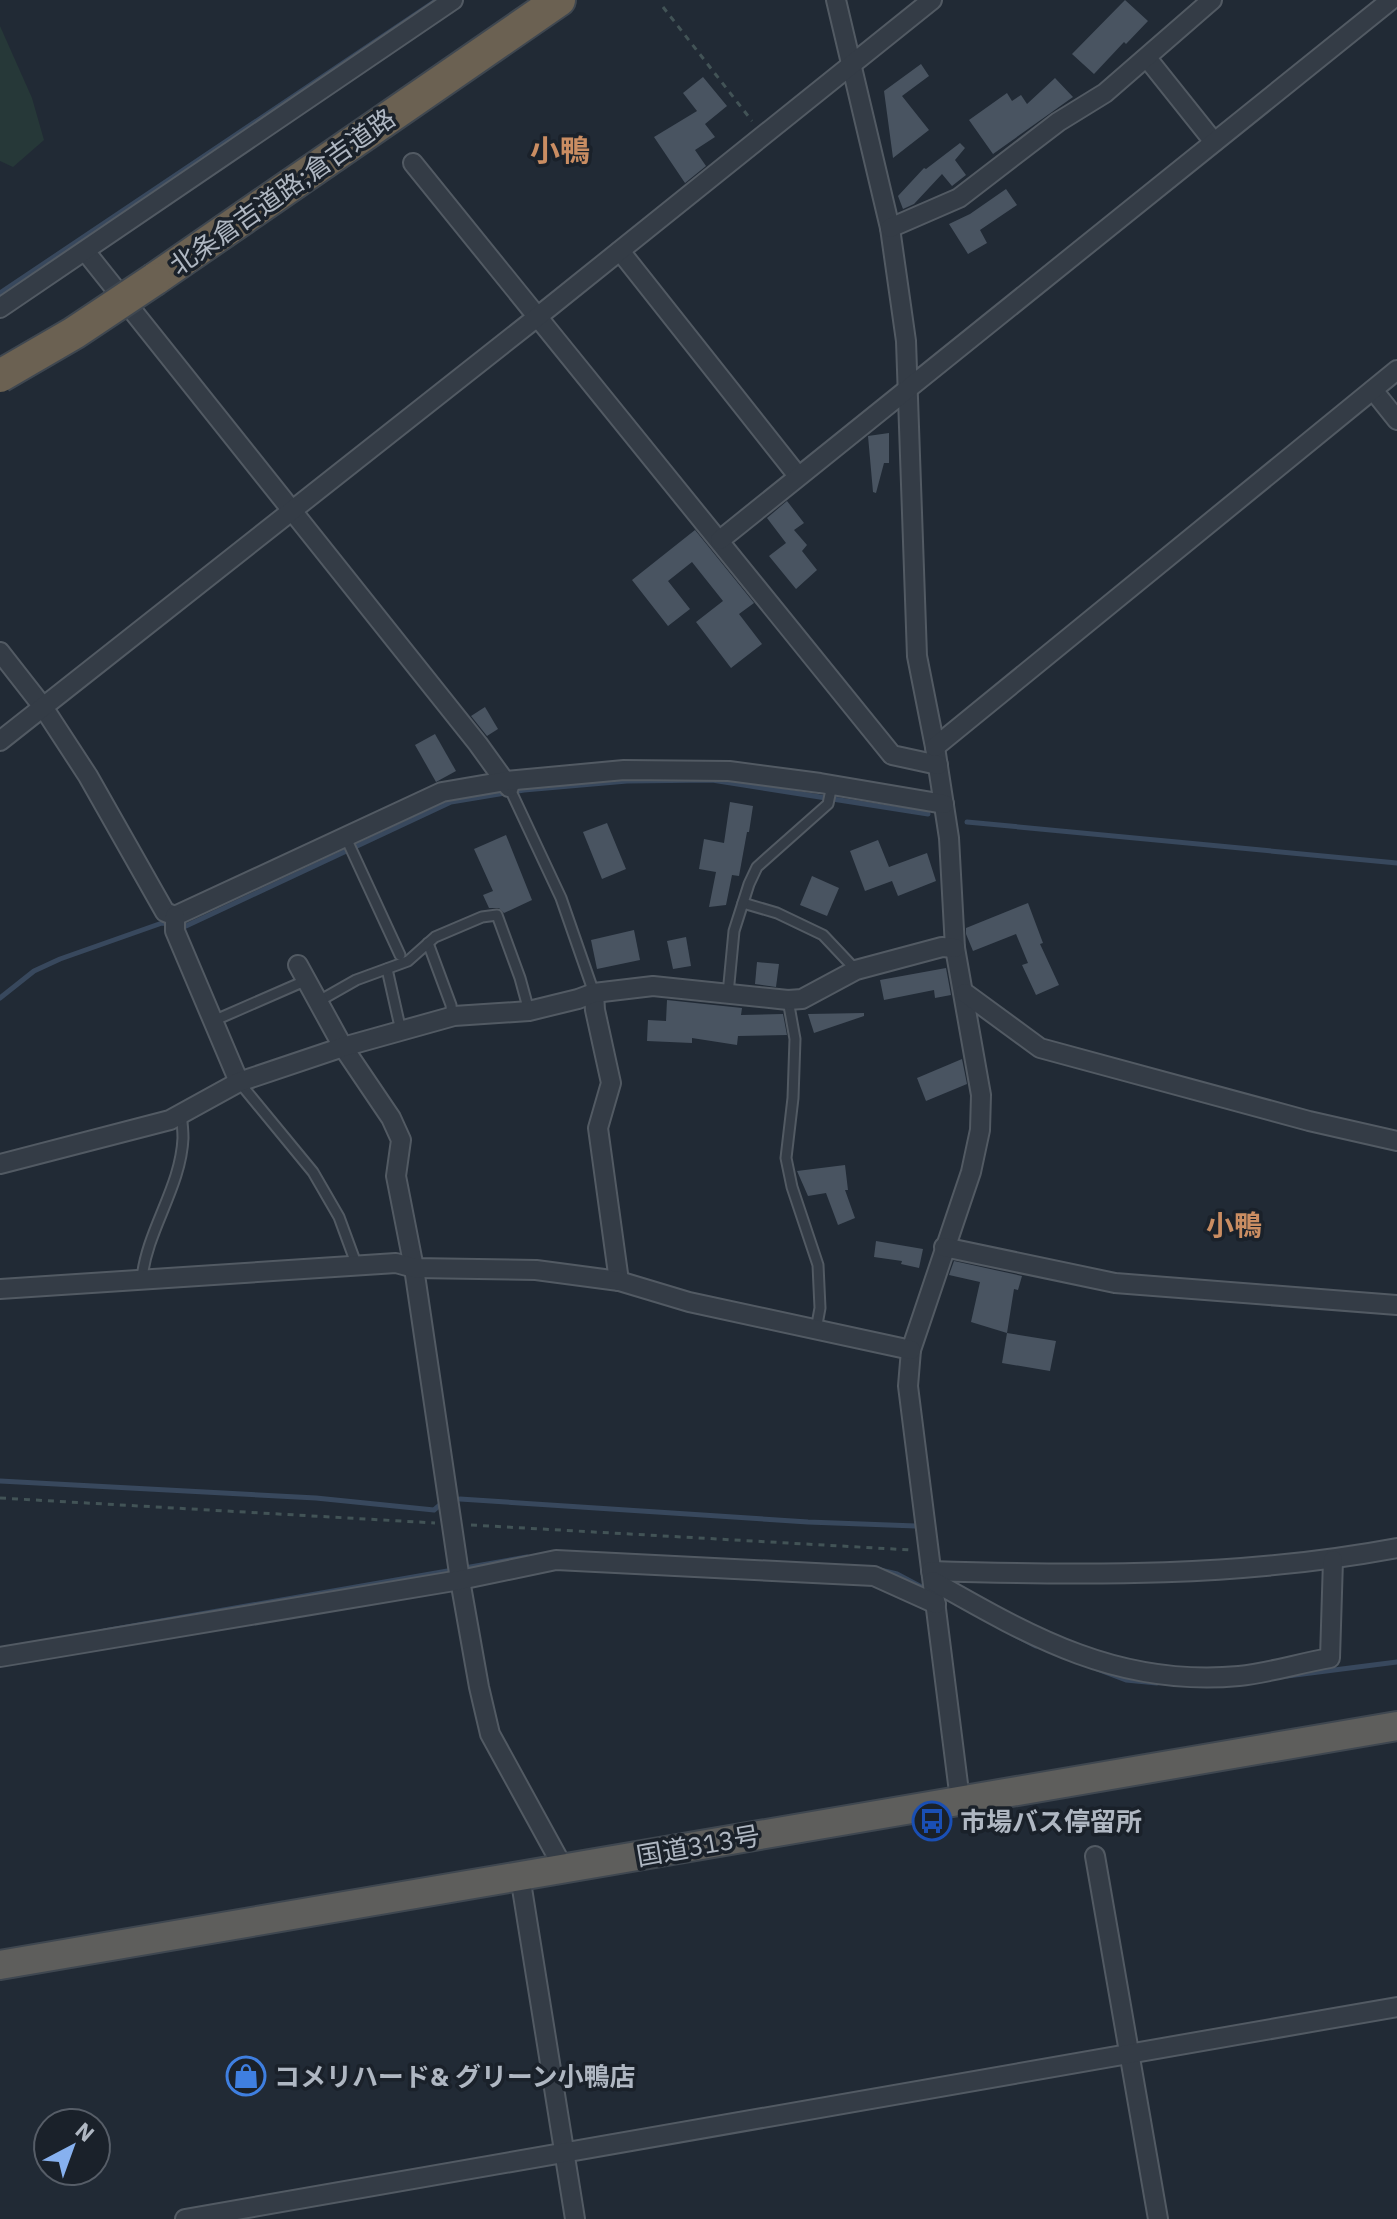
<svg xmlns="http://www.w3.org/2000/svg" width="1397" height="2219" font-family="'IBM Plex Sans','Noto Sans JP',sans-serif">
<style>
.green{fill:#263838}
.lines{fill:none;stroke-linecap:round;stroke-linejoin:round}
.stream{stroke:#38485d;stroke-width:5}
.building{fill:#495461}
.service-casing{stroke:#525a63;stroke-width:13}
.minor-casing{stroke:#525a63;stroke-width:22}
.trunk-casing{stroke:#3f4750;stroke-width:32}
.motorway-casing{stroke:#3f4750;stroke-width:36}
.path{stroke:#425356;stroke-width:3;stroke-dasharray:6 6;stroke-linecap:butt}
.service{stroke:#343c46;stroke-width:9}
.minor{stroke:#343c46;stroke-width:18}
.trunk{stroke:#5e5e5c;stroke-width:28}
.motorway{stroke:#6b6152;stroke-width:32}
.motorway-bridge-casing{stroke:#3f4750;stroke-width:36;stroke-linecap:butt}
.motorway-bridge{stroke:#6b6152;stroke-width:32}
.labels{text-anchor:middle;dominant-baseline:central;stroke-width:7;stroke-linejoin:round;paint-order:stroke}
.street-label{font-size:26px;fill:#afb7c2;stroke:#1a212a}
.poi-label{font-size:26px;font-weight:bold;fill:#afb7c2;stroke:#1a212a;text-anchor:start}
.neighbourhood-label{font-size:28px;font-weight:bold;fill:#ca8d62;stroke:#1a212a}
.quarter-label{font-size:30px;font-weight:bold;fill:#ca8d62;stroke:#1a212a}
</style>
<rect width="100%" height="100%" fill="#212a35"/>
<!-- green -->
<path class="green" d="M0 26 32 98 44 140 13 167 0 161Z"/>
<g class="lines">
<!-- stream -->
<g class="stream">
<path d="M0 293 437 0"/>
<path d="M967 822 1397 863"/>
<path d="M0 998 34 971 60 959 162 923 186 926 451 802 524 790 627 781 712 780 928 814"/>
<path d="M0 1481 316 1498 434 1510 441 1504"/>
<path d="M460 1499 808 1522 916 1526"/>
<path d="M876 1569 897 1574 929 1591"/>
<path d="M104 1631 527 1557"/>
<path d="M1013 1634 1036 1646"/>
<path d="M1097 1669 1126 1680 1157 1683"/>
<path d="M1287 1676 1397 1662"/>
</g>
</g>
<!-- building -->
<g class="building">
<path d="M1125 0 1148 21 1126 44 1124 42 1094 74 1072 54Z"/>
<path d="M921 64 929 76 902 96 929 130 893 158 884 91Z"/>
<path d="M703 77 727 106 705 124 715 137 695 150 706 166 685 183 654 137 697 111 683 93Z"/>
<path d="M1055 78 1073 97 993 154 969 120 1007 93 1012 101 1021 95 1027 104Z"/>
<path d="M960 143 965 148 955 160 966 175 952 186 942 174 914 204 903 209 898 196 924 168 926 169Z"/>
<path d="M1006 189 1017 205 980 230 987 243 968 254 949 224 970 214Z"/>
<path d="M889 433V463H884L876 493 873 492 868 436Z"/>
<path d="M787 501 804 523 794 530 807 545 802 551 817 570 796 589 769 556 786 543 767 518Z"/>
<path d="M695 530 754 603 739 614 762 644 731 668 696 622 723 601 692 562 668 581 690 609 668 626 632 580Z"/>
<path d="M485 707 498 729 487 736 471 716Z"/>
<path d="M435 734 456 771 436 782 415 745Z"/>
<path d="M730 802 753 806 749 832H747L739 876 732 875 726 905 709 907 716 872 699 869 704 839 724 843Z"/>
<path d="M607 823 626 869 602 879 583 832Z"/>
<path d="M506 835 532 900 504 913 499 908H489L483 895 493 891 474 849Z"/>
<path d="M878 840 889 867 927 853 936 881 898 896 892 881 865 891 850 851Z"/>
<path d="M812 876 839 888 827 916 800 905Z"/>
<path d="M1028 903 1043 943 1040 944 1059 985 1036 995 1022 965 1028 963 1016 934 973 951 966 934V928Z"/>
<path d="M634 930 640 960 597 969 591 940Z"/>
<path d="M686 937 691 966 673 969 667 941Z"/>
<path d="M757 962 779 964 776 987 755 984Z"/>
<path d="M946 968 951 995 935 998 934 990 884 1000 880 980Z"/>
<path d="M667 1000 742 1008 741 1015 783 1014 787 1035 738 1036 737 1045 692 1038V1043L647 1041 648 1020 666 1021Z"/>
<path d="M864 1013V1016L814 1033 808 1014Z"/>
<path d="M962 1059 967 1084 926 1101 917 1078Z"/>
<path d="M845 1165 848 1190H845L855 1218 838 1225 826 1193 808 1196 797 1171Z"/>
<path d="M876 1241 923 1249 919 1268 901 1264 902 1261 874 1257Z"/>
<path d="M954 1261 1022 1276 1018 1290 1014 1289 1007 1333 971 1322 980 1282 949 1275Z"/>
<path d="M1007 1333 1056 1341 1050 1371 1002 1363Z"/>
</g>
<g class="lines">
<defs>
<g id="service">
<path d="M509 787 561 898 594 993"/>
<path d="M346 838 400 955"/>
<path d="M743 903 777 913 823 935 856 970"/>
<path d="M428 943 451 1005 452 1016"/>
<path d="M387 969 401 1031"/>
<path d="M728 994 734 931 749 884 757 867 828 804 832 785"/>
<path d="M788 1000 795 1039 793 1098 786 1158 792 1187 818 1265 820 1308 816 1330"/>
<path d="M319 1001 356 980 408 961 435 937 482 917 497 915 520 978 529 1011"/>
<path d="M213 1021 307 980"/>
<path d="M239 1082 313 1172 339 1217 357 1266"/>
<path d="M142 1278C147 1230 181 1187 183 1138 183 1130 182 1121 181 1113"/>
</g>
<g id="minor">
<path d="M836 0 890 228 906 341 917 656 935 747 949 838 955 948 981 1095 980 1130 971 1172 911 1350 908 1386 960 1800"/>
<path d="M1147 58 1214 142"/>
<path d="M413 163 892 755 938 765"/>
<path d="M890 228 959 198 1058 122 1105 93 1212 0"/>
<path d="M85 251 478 744 509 787"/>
<path d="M620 251 798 476"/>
<path d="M0 308 453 0"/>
<path d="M1373 390 1397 420"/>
<path d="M720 540 1391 0"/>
<path d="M0 652 43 707 88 776 165 912 175 916"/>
<path d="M0 741 536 318 932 0"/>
<path d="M935 747 1397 370"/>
<path d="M175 916 442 792 506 781 624 770 729 771 820 783 944 804"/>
<path d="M175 916V931L239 1082"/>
<path d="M298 965 343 1047 391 1118 401 1140 396 1176 414 1268 460 1580 479 1687 490 1734 564 1869"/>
<path d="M594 993 595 1010 611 1083 598 1128 619 1281"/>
<path d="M965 993 1040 1048 1309 1121 1397 1141"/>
<path d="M0 1164 170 1120 239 1082 343 1047 454 1016 529 1011 578 999 594 993 653 986 788 1000 802 999 856 970 942 947 955 948"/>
<path d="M944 1247 1115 1283 1397 1305"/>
<path d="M0 1289 396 1263 414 1268 536 1270 619 1281 689 1302 911 1350"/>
<path d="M931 1571C1088 1576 1242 1577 1397 1548"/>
<path d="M933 1581C1033 1638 1119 1687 1239 1676 1269 1673 1300 1663 1330 1658L1333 1560"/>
<path d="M0 1657 460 1580 556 1560 874 1576 936 1604"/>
<path d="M1095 1856 1158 2219"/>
<path d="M520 1876 575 2219"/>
<path d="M185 2219 1397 2007"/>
</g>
<path id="trunk" d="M0 1965 1397 1726"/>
<path id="motorway" d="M155 279 559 0"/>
</defs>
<!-- service casing -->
<use href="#service" class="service-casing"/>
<!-- minor casing -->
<use href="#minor" class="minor-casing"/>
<!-- trunk casing -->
<use href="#trunk" class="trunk-casing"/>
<!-- motorway casing -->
<use href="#motorway" class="motorway-casing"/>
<!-- path -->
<g class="path">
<path d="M663 7 752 121"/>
<path d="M0 1498 435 1523"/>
<path d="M471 1525 911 1550"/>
</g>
<!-- service -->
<use href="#service" class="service"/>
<!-- minor -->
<use href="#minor" class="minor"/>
<!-- trunk -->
<use href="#trunk" class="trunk"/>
<!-- motorway -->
<use href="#motorway" class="motorway"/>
<defs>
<path id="motorway-bridge" d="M0 376 74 333 155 279"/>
</defs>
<!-- motorway-bridge casing -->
<use href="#motorway-bridge" class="motorway-bridge-casing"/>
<!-- motorway-bridge -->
<use href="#motorway-bridge" class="motorway-bridge"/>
</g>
<!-- icons -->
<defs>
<symbol id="bus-ring" viewBox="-11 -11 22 22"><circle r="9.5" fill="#1a212a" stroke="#1a4fb4" stroke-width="1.5"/><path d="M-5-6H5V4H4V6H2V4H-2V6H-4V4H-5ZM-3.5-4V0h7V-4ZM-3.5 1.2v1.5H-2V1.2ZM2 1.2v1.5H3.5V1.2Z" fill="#1a4fb4"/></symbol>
<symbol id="shop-ring" viewBox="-11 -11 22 22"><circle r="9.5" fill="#1a212a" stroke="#3f7fe0" stroke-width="1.5"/><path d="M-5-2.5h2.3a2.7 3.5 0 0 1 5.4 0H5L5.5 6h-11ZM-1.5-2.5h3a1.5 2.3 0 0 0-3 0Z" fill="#3f7fe0"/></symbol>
</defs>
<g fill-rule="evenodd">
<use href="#bus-ring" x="910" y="1799" width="44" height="44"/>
<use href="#shop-ring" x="224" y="2054" width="44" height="44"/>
</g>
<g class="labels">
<!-- street labels -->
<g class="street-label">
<text transform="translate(282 191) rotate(-35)">北条倉吉道路;倉吉道路</text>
<text transform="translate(698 1845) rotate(-10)">国道313号</text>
</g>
<!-- poi labels -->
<g class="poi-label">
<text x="960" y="1821">市場バス停留所</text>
<text x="274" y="2076">コメリハード&amp; グリーン小鴨店</text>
</g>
<!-- neighbourhood labels -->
<g class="neighbourhood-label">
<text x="1234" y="1224">小鴨</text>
</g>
<!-- quarter labels -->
<g class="quarter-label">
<text x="560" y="149">小鴨</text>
</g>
</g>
<!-- north arrow -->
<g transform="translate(72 2147) rotate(41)"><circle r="38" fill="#1a212a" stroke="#565d67" stroke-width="2"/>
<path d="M0-6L14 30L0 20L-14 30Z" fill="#87b1ef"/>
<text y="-12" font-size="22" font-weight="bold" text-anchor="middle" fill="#afb7c2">N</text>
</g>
</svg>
